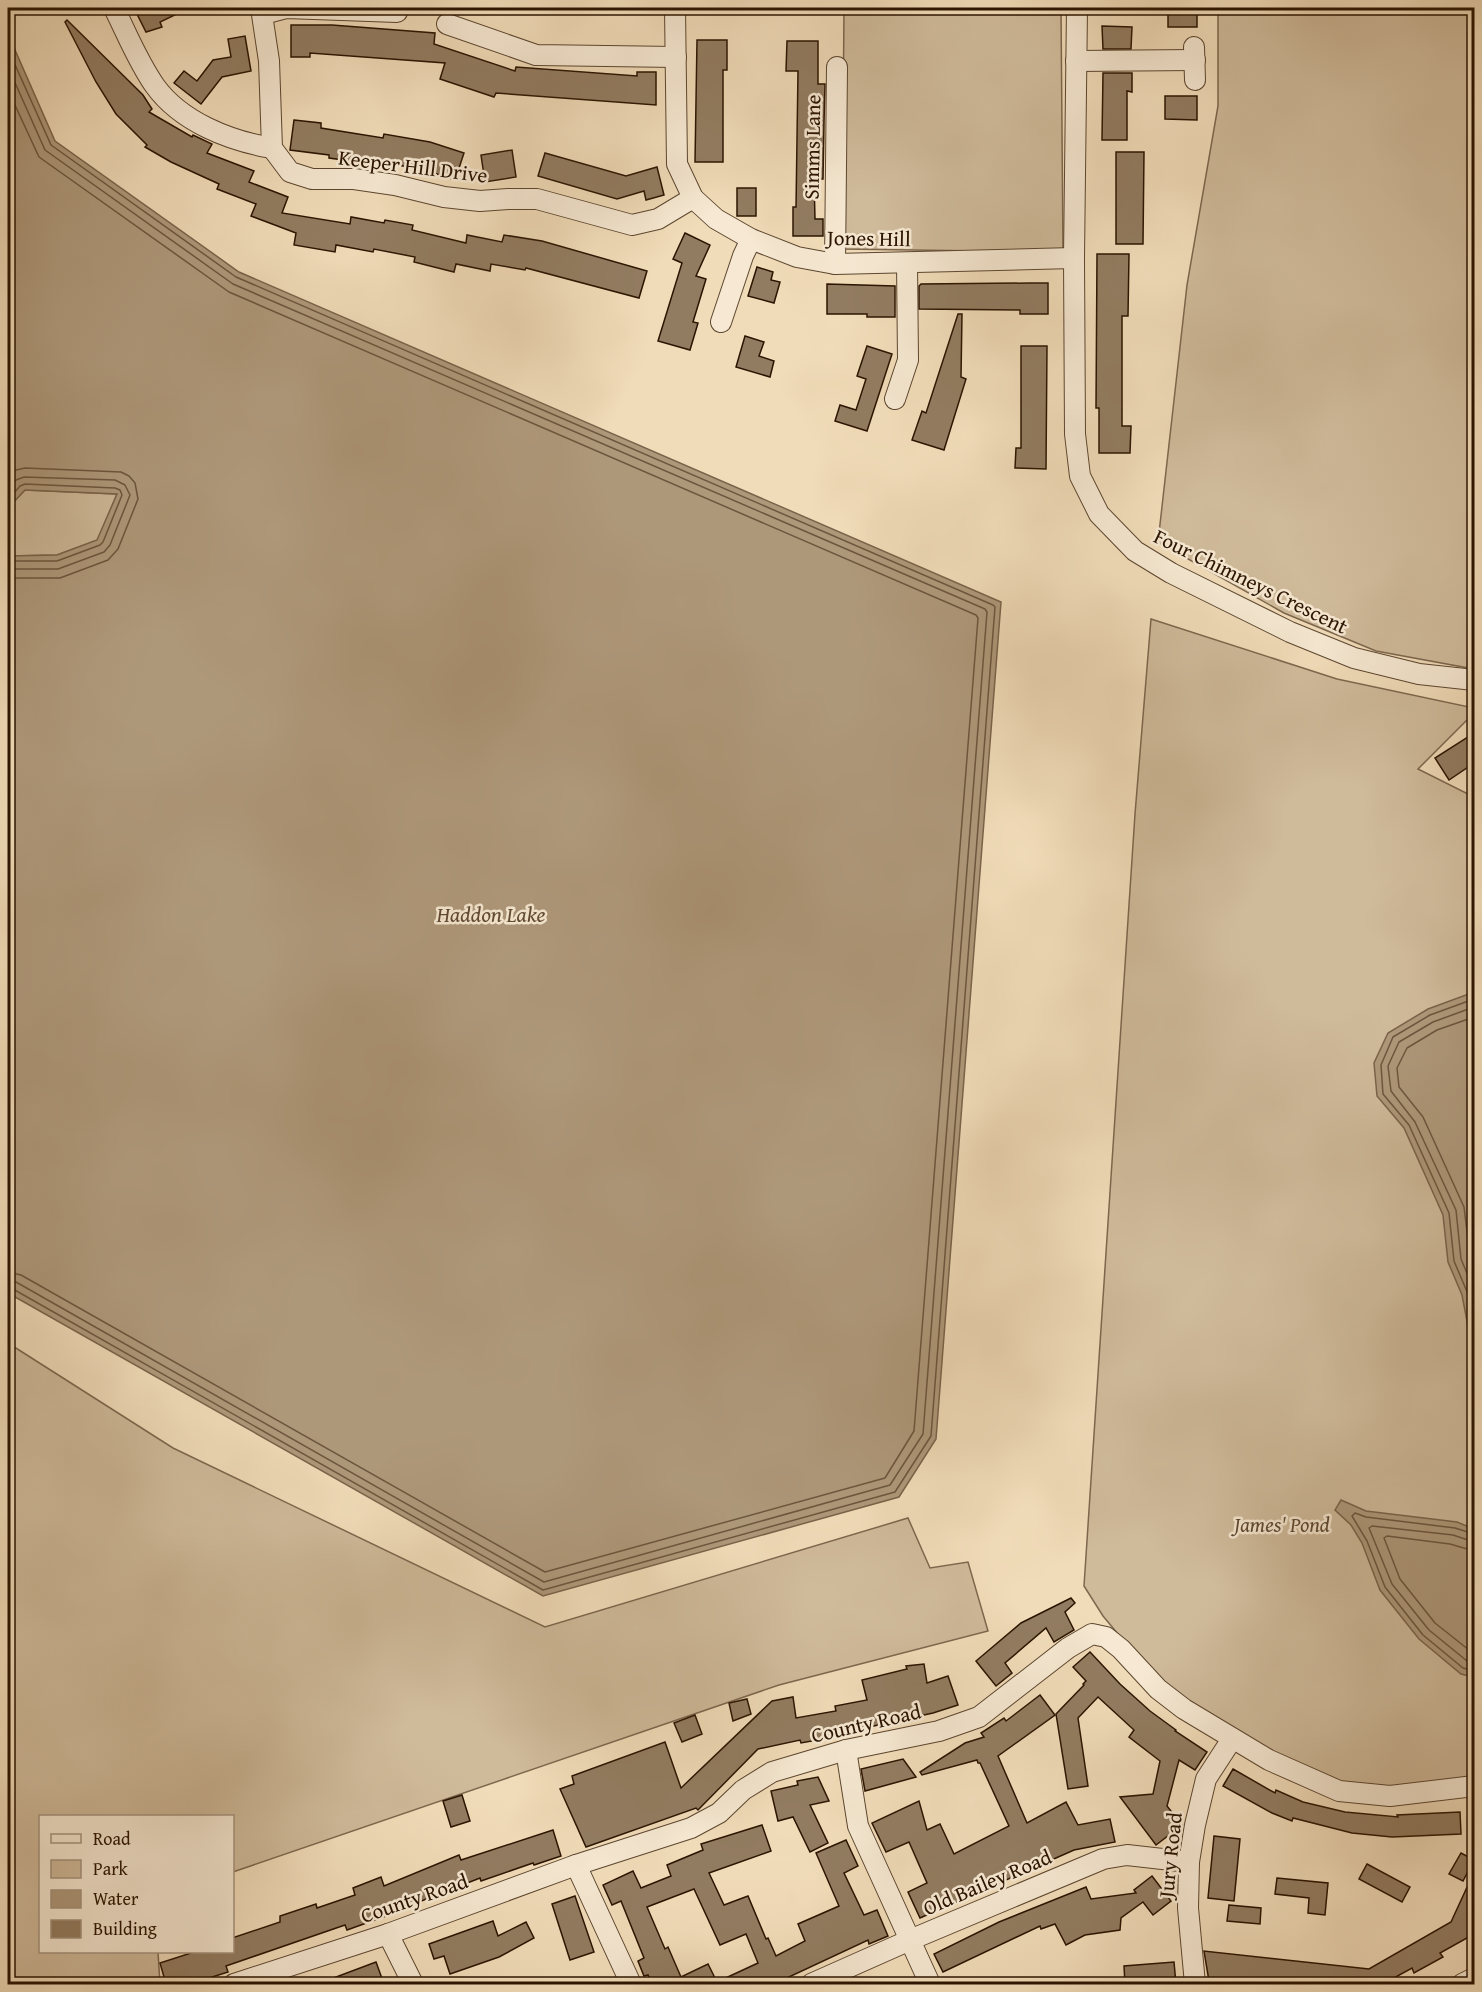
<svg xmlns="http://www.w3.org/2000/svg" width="1482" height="1992" font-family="'Gentium Book Plus',serif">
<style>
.green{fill:#cfba9a;stroke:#7d674e;stroke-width:1.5}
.water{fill:#ae987a;stroke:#7a634a;stroke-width:1.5}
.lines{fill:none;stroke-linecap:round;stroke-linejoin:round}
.shore{stroke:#6c563e;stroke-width:1.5}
.building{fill:#927c61;stroke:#2b1401;stroke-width:1.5;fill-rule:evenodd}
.street-casing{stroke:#5c462f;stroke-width:22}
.street{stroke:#f6e8d2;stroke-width:20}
.labels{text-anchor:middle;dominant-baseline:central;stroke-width:5;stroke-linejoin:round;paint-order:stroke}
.street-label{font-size:21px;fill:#2b1401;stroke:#f6e8d2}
.park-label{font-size:21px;font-style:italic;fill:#5c462f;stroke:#f6e8d2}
.water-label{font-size:22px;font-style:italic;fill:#5f4931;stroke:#f6e8d2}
</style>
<rect width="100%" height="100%" fill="#f1dcb9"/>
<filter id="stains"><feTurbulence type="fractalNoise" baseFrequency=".00333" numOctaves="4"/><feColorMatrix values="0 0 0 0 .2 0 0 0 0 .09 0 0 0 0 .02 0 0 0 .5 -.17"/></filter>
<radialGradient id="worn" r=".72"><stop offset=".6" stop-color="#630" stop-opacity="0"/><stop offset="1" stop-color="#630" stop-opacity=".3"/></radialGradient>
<!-- green -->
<g class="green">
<path d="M844 8H1061L1063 252 842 249Z"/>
<path d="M1218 8H1474V669L1376 651 1284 613 1158 542 1187 285 1218 106Z"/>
<path d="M25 490 117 494 98 540 57 555 8 556V508Z"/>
<path d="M1151 619 1337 679 1474 708V713L1418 769 1474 797V1782L1390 1792 1341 1785 1250 1741 1179 1694 1143 1664 1103 1616 1084 1586 1135 814Z"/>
<path d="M8 1343 173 1448 545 1627 908 1518 930 1568 968 1562 988 1631 779 1685 233 1872 232 1816H40V1952H158L160 1984H8Z"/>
</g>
<!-- water -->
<g class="water">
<path d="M8 34 55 141 239 272 1001 602 936 1439 899 1497 543 1596 8 1293V556L57 555 97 540 117 494 25 490 8 508Z"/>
<path d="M1474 992V1358L1462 1295 1448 1262 1443 1215 1404 1128 1377 1096 1374 1063 1388 1033 1428 1009Z"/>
<path d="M1341 1500 1366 1511 1457 1522 1474 1529V1677L1461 1674 1419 1639 1380 1590 1362 1543 1351 1525 1335 1510Z"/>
</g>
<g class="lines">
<!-- shore -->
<g class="shore">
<path d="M8 49 51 145 236 277 993 605 995 607 931 1436 895 1492 543 1590 13 1289 8 1288"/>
<path d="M8 67 45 150 233 284 985 609 987 612 923 1434 890 1485 544 1582 16 1282 8 1281"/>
<path d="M8 90 39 157 229 292 976 615 978 618 914 1431 885 1478 545 1572 21 1275 8 1272"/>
<path d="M8 476 16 470 25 468 121 472 129 476 135 483 138 499 118 549 108 560 60 578H8"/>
<path d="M8 489 16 480 24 477 115 480 125 485 130 495 110 545 104 552 58 569H8"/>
<path d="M8 500 20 486 25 484 115 488 120 490 122 495 103 542 100 545 57 561H8"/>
<path d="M1474 999 1430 1015 1393 1037 1381 1065 1383 1094 1409 1125 1449 1213 1454 1261 1468 1294 1474 1332"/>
<path d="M1474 1007 1433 1022 1399 1042 1388 1066 1391 1091 1415 1122 1456 1210 1461 1259 1474 1290"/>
<path d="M1474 1017 1437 1030 1407 1048 1397 1068 1399 1087 1423 1117 1464 1207 1470 1256 1474 1268"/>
<path d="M1474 1534 1455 1528 1366 1517 1355 1513 1352 1516 1367 1541 1385 1587 1423 1635 1463 1668 1474 1671"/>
<path d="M1474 1542 1453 1535 1372 1526 1369 1528 1392 1584 1429 1630 1467 1661 1474 1663"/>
<path d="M1474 1551 1450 1544 1387 1536 1384 1538 1400 1579 1435 1623 1474 1654"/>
</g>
</g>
<!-- building -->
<g class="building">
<path d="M150 8H189L160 22 162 27 146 32 137 14Z"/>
<rect x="1168" y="8" width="29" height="19"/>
<path d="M67 20 143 95 152 109 149 112 192 137 193 135 212 144 207 153 254 171 249 182 288 197 282 213 350 224 351 217 384 223 385 220 413 225 412 230 466 243 467 235 502 242 504 235 542 241 647 271 639 298 526 268 525 270 491 264 490 271 456 264 454 272 414 262 415 257 374 249 373 252 336 245 335 252 294 245 296 233 251 216 256 204 217 189 219 184 171 162 145 147 147 145 116 114 96 82 65 22Z"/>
<path d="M291 25H332L435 33 434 44 515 71 516 67 637 76V72H656V105L496 93 494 97 440 79 445 63 310 53V57H291Z"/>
<path d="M1102 26 1132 27 1131 49H1103Z"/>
<path d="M245 36 251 71 222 77 201 104 174 83 184 71 197 81 213 60 231 57 228 39Z"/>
<path d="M697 40H727V70H723V162H695Z"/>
<path d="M787 41H818V84H825L824 123 823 179H814L815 219H823V236H793V207H796L798 71H786Z"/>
<path d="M1103 73H1132V92L1127 91V140H1102Z"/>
<path d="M1165 96H1197V120L1165 119Z"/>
<path d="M294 120 321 123V128L383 138 384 134 430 142 464 153 455 180 422 169 359 159 358 162 329 158V155L290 150Z"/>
<path d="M512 150 516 177 485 182 481 155Z"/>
<path d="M1116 152H1144L1143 244H1116Z"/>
<path d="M545 153 626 176 657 167 664 195 646 200 644 191 617 199 538 176Z"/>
<rect x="737" y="188" width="19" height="28"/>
<path d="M685 233 710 245 696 276 706 279 693 322 698 323 690 350 658 341 682 263 673 259Z"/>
<path d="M1097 254H1129L1128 316H1122V426H1131L1130 453H1099V408H1096Z"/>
<path d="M757 267 773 272 771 280 780 282 774 303 748 296Z"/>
<path d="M1030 283H1048V314H1020V310L919 309V286L921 284Z"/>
<path d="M827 284 895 286V317H867V314H827Z"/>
<path d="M958 314H962L961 377 966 379 944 450 912 440 922 411 926 413Z"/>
<path d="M745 336 764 342 759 356 774 361 770 377 736 367Z"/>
<path d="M867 346 892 354 867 431 835 421 840 405 856 410 866 379 857 376Z"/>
<path d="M1021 346H1047L1046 469 1015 468 1016 448H1021Z"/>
<path d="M1474 733V763L1449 780 1435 758Z"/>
<path d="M1071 1598 1075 1603 1065 1612 1074 1630 1054 1642 1046 1628 1005 1663 1012 1673 996 1686 976 1661 1021 1623Z"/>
<path d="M1090 1652 1120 1684 1150 1711 1176 1730 1175 1731 1207 1752 1195 1770 1179 1760 1167 1806 1182 1825 1156 1845 1120 1797 1153 1794 1160 1761 1129 1737 1134 1730 1098 1697 1078 1718 1088 1786 1068 1789 1056 1714 1084 1685 1083 1684 1086 1681 1073 1667Z"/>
<path d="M924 1664 927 1683 948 1676 958 1705 933 1713 869 1727 870 1729 833 1736 834 1737 801 1743 800 1740 758 1749 698 1810 696 1808 586 1847 560 1789 574 1784 572 1776 665 1742 681 1788 772 1701 793 1697 796 1718 836 1711 835 1706 867 1700 862 1680 907 1669 906 1666Z"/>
<path d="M1040 1695 1055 1715 998 1756 1027 1823 1066 1802 1078 1825 1110 1819 1115 1842 1074 1850 920 1918 908 1892 927 1883 909 1842 886 1852 872 1823 919 1801 927 1830 940 1824 954 1854 1009 1826 980 1763H978L977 1760 922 1775 920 1772 965 1743 984 1737 981 1733 1004 1718 1006 1721Z"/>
<path d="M747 1699 751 1714 733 1721 729 1703Z"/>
<path d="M695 1715 702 1734 682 1742 674 1723Z"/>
<path d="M903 1759 916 1777 865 1791 861 1769Z"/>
<path d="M1233 1769 1275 1793 1276 1790 1303 1802 1345 1812 1398 1817 1397 1815 1460 1812 1461 1834 1392 1837 1352 1833 1293 1818 1292 1821 1272 1813 1223 1786Z"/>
<path d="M818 1777 829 1801 810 1805 828 1843 810 1852 793 1817 778 1821 771 1791 798 1785 797 1781Z"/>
<path d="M462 1795 470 1821 451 1827 443 1801Z"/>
<path d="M762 1825 771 1851 709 1873 724 1905 748 1896 766 1939 768 1938 776 1956 805 1941 798 1924 839 1906 816 1853 846 1840 858 1866 844 1873 864 1915 877 1910 888 1936 869 1944 868 1940 774 1984H652L648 1975 644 1976 638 1961 644 1958 621 1901 612 1905 603 1885 633 1871 641 1888 671 1876 667 1865 703 1850 701 1844ZM694 1889 720 1945 746 1934 758 1963 717 1982 708 1964 681 1977 668 1947 665 1949 647 1907Z"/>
<path d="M553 1830 561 1856 534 1865 533 1863 481 1881 480 1878 411 1905V1907L347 1930 345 1925 226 1966 228 1972 190 1984H166L160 1963 194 1952H232V1938L280 1922V1916L316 1904 317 1908 355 1895 353 1888 381 1877 384 1886 459 1855 461 1860Z"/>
<path d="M1214 1836 1240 1839 1234 1901 1208 1898Z"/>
<path d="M1461 1853 1474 1860 1463 1881 1449 1874Z"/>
<path d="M1367 1864 1410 1887 1402 1902 1359 1879Z"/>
<path d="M1474 1872V1920L1467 1938 1440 1953 1443 1957 1414 1973 1412 1968 1383 1984H1251L1209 1981 1204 1951 1369 1969 1451 1922Z"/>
<path d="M1152 1876 1171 1901 1153 1915 1143 1902 1121 1918 1120 1930 1085 1935 1066 1945 1055 1924 1041 1929 1040 1926 943 1972 934 1954 999 1922 1086 1887 1091 1899 1136 1893 1134 1890Z"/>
<path d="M1277 1878 1328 1883 1325 1915 1308 1913 1309 1898 1275 1894Z"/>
<path d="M575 1896 594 1952 570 1960 552 1904Z"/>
<path d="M1229 1905 1261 1908 1260 1924 1227 1921Z"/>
<path d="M493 1921 498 1936 526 1922 534 1938 499 1957 450 1974 444 1956 434 1959 429 1944Z"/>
<path d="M376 1962 384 1984H321L320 1983Z"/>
<path d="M1174 1962 1176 1984H1125L1124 1966Z"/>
</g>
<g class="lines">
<defs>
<g id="street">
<path d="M114 8C127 34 138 62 155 86 181 122 230 141 272 148"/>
<path d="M261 8 269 61 272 148 290 172 312 179H354L395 185 444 197 480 201 508 199H537L632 225 658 219 693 198"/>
<path d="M675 8 677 164 693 198 716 219 751 239 797 257 835 264 1074 258"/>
<path d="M1077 8 1074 258 1075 434 1080 476 1099 514 1135 551 1171 573 1290 632 1354 658 1419 674 1474 680"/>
<path d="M263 14 286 8 397 12"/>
<path d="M447 24 536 55 676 57"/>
<path d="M1194 47 1195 80"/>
<path d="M1076 61 1195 60"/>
<path d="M835 264 837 67"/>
<path d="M721 322 743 256 751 239"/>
<path d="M895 399 908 360 907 263"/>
<path d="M846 1750 858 1826 930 1984"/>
<path d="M576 1865 631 1984"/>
<path d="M388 1934 413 1984"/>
<path d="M234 1984 388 1934 576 1865 691 1828 719 1813 743 1790 772 1772 846 1750 939 1731 979 1717 1068 1648 1092 1634 1106 1637 1121 1649 1158 1689 1184 1709 1269 1760 1339 1791 1390 1796 1474 1786"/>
<path d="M811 1984 910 1940 1103 1859 1127 1855 1189 1862"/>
<path d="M1195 1984 1188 1908 1189 1862 1195 1825 1206 1779 1232 1739"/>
<path d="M1462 1984 1474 1978"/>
</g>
</defs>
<!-- street casing -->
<use href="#street" class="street-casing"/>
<!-- street -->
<use href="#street" class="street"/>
</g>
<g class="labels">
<!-- street labels -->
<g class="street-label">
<text transform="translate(812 147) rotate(-89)">Simms Lane</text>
<text transform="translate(413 166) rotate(7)">Keeper Hill Drive</text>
<text transform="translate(869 238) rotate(1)">Jones Hill</text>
<text transform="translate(1251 581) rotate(26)">Four Chimneys Crescent</text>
<text transform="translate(866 1723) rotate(-13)">County Road</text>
<text transform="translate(1170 1855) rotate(-84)">Jury Road</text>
<text transform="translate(987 1882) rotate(-23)">Old Bailey Road</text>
<text transform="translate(414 1898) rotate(-19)">County Road</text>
</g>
<!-- park labels -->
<g class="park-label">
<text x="1282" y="1524">James' Pond</text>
</g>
<!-- water labels -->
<g class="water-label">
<text x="491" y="914">Haddon Lake</text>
</g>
</g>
<!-- margin -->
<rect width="1482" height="1992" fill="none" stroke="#f1dcb9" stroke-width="30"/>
<rect x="9" y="9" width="1464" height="1974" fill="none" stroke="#2b1401" stroke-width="3"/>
<rect x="15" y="15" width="1452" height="1962" fill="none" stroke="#2b1401" stroke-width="1.5"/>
<!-- legend -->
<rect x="39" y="1815" width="195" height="138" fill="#f6e8d2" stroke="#a5937e" stroke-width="1.5"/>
<rect x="51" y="1834" width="30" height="9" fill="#f6e8d2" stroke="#a5937e" stroke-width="1.5"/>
<text x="93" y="1845" font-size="18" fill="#2b1401">Road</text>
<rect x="51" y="1860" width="30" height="18" fill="#cfba9a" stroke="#a5937e" stroke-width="1.5"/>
<text x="93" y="1875" font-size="18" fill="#2b1401">Park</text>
<rect x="51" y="1890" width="30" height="18" fill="#ae987a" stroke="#a5937e" stroke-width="1.5"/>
<text x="93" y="1905" font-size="18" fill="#2b1401">Water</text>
<rect x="51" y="1920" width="30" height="18" fill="#927c61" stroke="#a5937e" stroke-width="1.5"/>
<text x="93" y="1935" font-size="18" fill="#2b1401">Building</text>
<rect width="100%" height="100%" filter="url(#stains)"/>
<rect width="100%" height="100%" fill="url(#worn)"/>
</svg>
